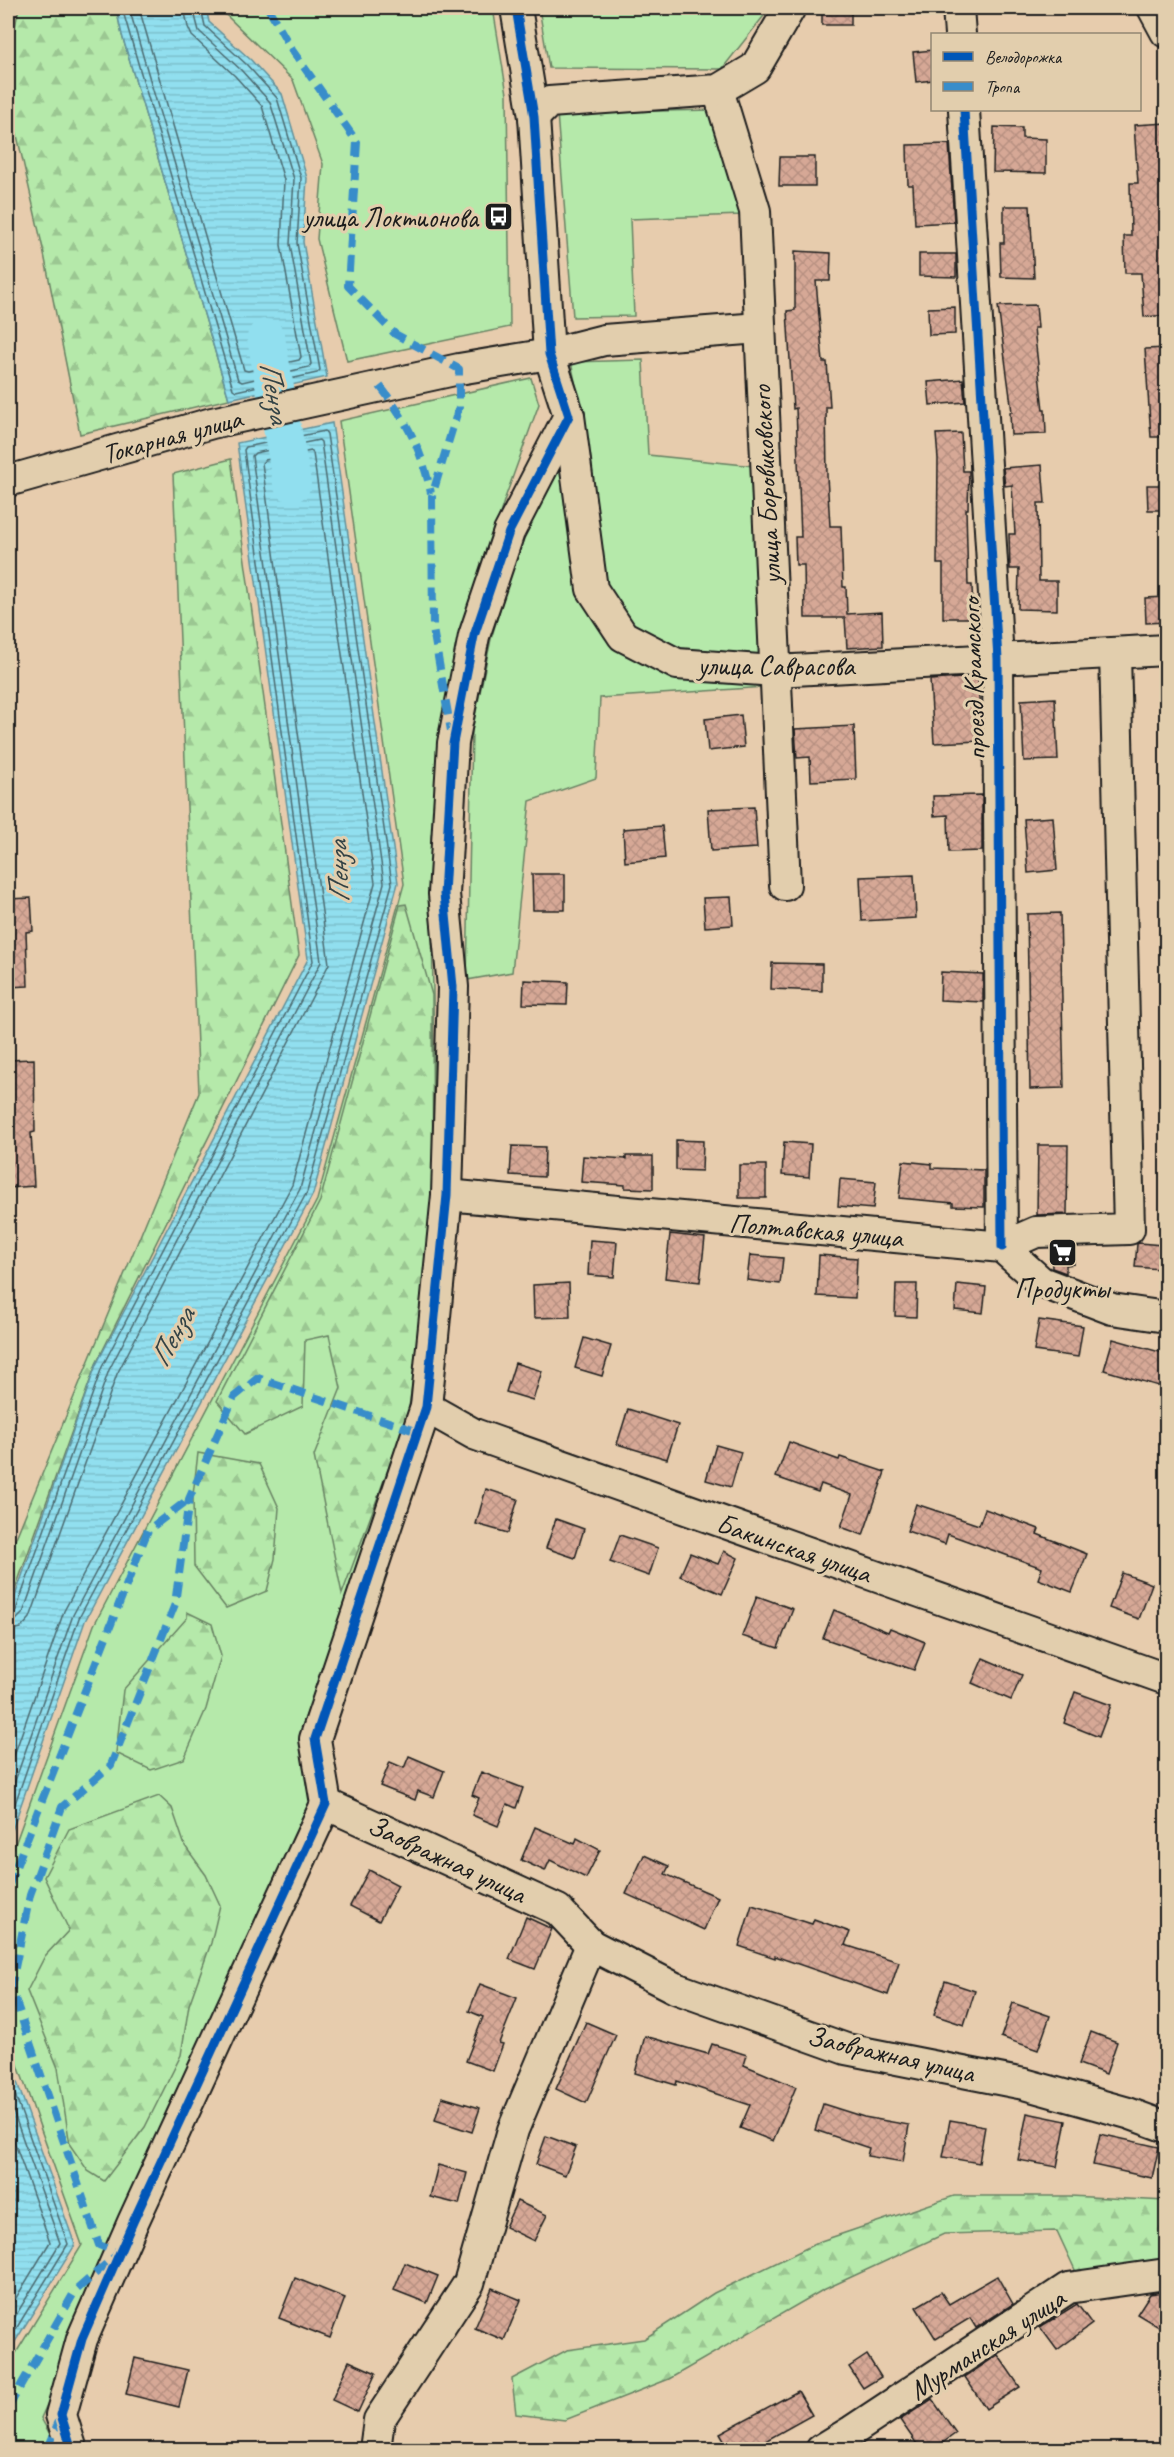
<svg xmlns="http://www.w3.org/2000/svg" width="1174" height="2457" font-family="Caveat,sans-serif">
<style>
.green{fill:#b5e9aa;stroke:#688263;stroke-width:1.5}
.forest{fill:url(#forest-firs);stroke:#688263;stroke-width:1.5}
.water{fill:url(#water-rules);stroke:#62919b;stroke-width:1.5}
.lines{fill:none;stroke-linecap:round;stroke-linejoin:round}
.shore{stroke:#4b6a70;stroke-width:1.5}
.river{stroke:#91dfef;stroke-width:38}
.building{fill:url(#building-cross-hatch);stroke:#1c1c1c;stroke-width:1.5}
.minor-casing{stroke:#1c1c1c;stroke-width:34}
.minor{stroke:#e2cead;stroke-width:30}
.quiet{stroke:#388dca;stroke-width:8;stroke-dasharray:15 8;stroke-linecap:butt}
.cycleway-casing{stroke:#e2cead;stroke-width:13}
.cycleway{stroke:#0057b8;stroke-width:9}
.labels{text-anchor:middle;dominant-baseline:central;stroke-width:6;stroke-linejoin:round;paint-order:stroke}
.poi-label{font-size:28px;fill:#1c1c1c;stroke:#e2cead;text-anchor:end}
.street-label{font-size:28px;fill:#1c1c1c;stroke:#e2cead}
.water-label{font-size:30px;font-style:italic;fill:#334346;stroke:#e2cead}
</style>
<defs>
<pattern id="forest-firs" width="22" height="20" patternUnits="userSpaceOnUse" patternTransform="scale(1.5)"><rect width="22" height="20" fill="#b5e9aa"/><path d="M5 1l3.5 6h-7zM16 11l3.5 6h-7z" fill="#9bc792"/></pattern>
<pattern id="water-rules" width="6" height="5" patternUnits="userSpaceOnUse" patternTransform="scale(1.5)"><rect width="6" height="5" fill="#91dfef"/><path d="M0 2.5h6" fill="none" stroke="#7cbfcc"/></pattern>
<pattern id="building-cross-hatch" width="8" height="8" patternUnits="userSpaceOnUse" patternTransform="scale(1.5)"><rect width="8" height="8" fill="#d6a896"/><path d="M0 0l8 8M0 8l8-8" fill="none" stroke="#b79081"/></pattern>
</defs>
<rect width="100%" height="100%" fill="#e7ccad"/>
<filter id="ink" filterUnits="userSpaceOnUse"><feTurbulence type="fractalNoise" baseFrequency=".0167" numOctaves="2"/><feDisplacementMap in="SourceGraphic" scale="12" xChannelSelector="R" yChannelSelector="G"/><feConvolveMatrix kernelMatrix="1 2 1 2 8 2 1 2 1" color-interpolation-filters="sRGB"/></filter>
<g filter="url(#ink)">
<!-- green -->
<g class="green">
<path d="M222 8H493L507 94 510 327 347 361 317 239 323 164 293 80 223 12Z"/>
<path d="M539 8H770L722 69 549 68Z"/>
<path d="M714 110 742 215 630 219 634 316 573 317 557 113Z"/>
<path d="M643 360 648 455 754 466 765 655 681 648 635 626 604 580 591 460 571 362Z"/>
<path d="M531 378 539 404 504 501 462 634 431 837 436 1226 406 1441 301 1729 314 1805 41 2418 58 2449H8V2366L82 2245 8 2037V1864L94 1625 317 1200 404 884 339 421Z"/>
<path d="M564 454 577 590 605 638 673 672 766 687 600 698 596 778 530 801 512 972 467 980 472 731 491 639 520 543Z"/>
</g>
<!-- forest -->
<g class="forest">
<path d="M19 8H116L122 35 229 399 80 434 43 249 8 96V59Z"/>
<path d="M231 459 299 955 96 1364 8 1609V1557L199 1093 173 474Z"/>
<path d="M406 904 432 995 433 1228 408 1415 342 1594 314 1456 341 1388 329 1335 305 1340 303 1406 245 1434 217 1401 320 1201 400 905Z"/>
<path d="M198 1453 259 1464 279 1508 275 1559 267 1591 226 1608 194 1566 193 1495Z"/>
<path d="M187 1612 212 1624 221 1656 206 1709 184 1759 151 1770 116 1753 123 1690 187 1618Z"/>
<path d="M159 1796 172 1808 185 1846 206 1875 220 1905 211 1943 189 2005 181 2055 145 2127 104 2181 88 2171 70 2145 58 2068 27 1991 45 1956 69 1930 44 1877 69 1829Z"/>
<path d="M954 2196H1070L1166 2201V2262L1076 2272 1057 2231 944 2234 821 2291 669 2379 565 2420 516 2414 512 2379 567 2350 644 2339 714 2293 821 2241Z"/>
</g>
<!-- water -->
<g class="water">
<path d="M116 8H206L209 22 251 60 282 94 307 178 303 242 327 377 229 399 122 35Z"/>
<path d="M332 423 398 883 313 1194 85 1621 8 1842V1616L96 1365 308 959 237 443Z"/>
<path d="M8 2057 75 2245 8 2353Z"/>
</g>
<g class="lines">
<!-- shore -->
<g class="shore">
<path d="M122 8 233 389 236 391 317 373 320 370 297 243 301 178 277 98 246 64 205 26 201 8"/>
<path d="M129 8 238 380 242 382 309 367 311 364 290 244 294 179 270 102 241 70 199 31 193 8"/>
<path d="M139 8 244 370 248 371 299 360 301 357 281 245 284 180 262 106 235 76 192 36 188 27 184 8"/>
<path d="M8 1614H13L16 1610 102 1367 313 961 244 450 246 447 325 431 327 434 392 884 307 1192 79 1618 8 1824"/>
<path d="M8 1622 16 1620 23 1613 109 1370 321 962 252 456 255 453 319 440 321 442 384 883 300 1189 73 1615 8 1801"/>
<path d="M8 1631 21 1628 30 1618 117 1374 329 964 262 463 265 460 311 451 313 453 375 883 292 1185 64 1611 8 1773"/>
<path d="M8 2075 68 2244 8 2342"/>
<path d="M8 2097 60 2243 8 2328"/>
<path d="M8 2124 50 2242 8 2311"/>
</g>
<!-- river -->
<path class="river" d="M266 338 292 483"/>
</g>
<!-- building -->
<g class="building">
<rect x="822" y="8" width="29" height="17"/>
<path d="M933 50V80L916 82 913 52Z"/>
<path d="M1167 123V315L1144 317 1141 273H1125L1124 236H1131L1130 183H1138L1134 125Z"/>
<path d="M994 127 1022 128V138L1046 139V173L993 172Z"/>
<path d="M949 144 954 222 915 224 913 185H908L907 145Z"/>
<path d="M780 157H815V186H779Z"/>
<path d="M1004 206H1030L1034 278 1001 277 1000 243H1004Z"/>
<path d="M795 251 831 253 830 281H816L823 362H827L830 407H826L827 476 830 526H841L843 587H846L847 614 882 612 883 646 847 648 845 618H805L804 565H796L795 537H801L796 408 793 409 787 311 795 310Z"/>
<path d="M919 254H956V277L919 276Z"/>
<path d="M1036 305 1038 328H1034L1043 410H1045L1046 434 1011 435 1010 412H1012L998 306Z"/>
<path d="M955 307V334L929 335 928 308Z"/>
<path d="M1167 348V437H1151L1145 349Z"/>
<path d="M963 379 965 402 930 405 928 382Z"/>
<path d="M961 433 963 471H969L968 509H966L968 585H972L973 618H943V564H937L938 459 936 434Z"/>
<path d="M1042 465 1045 503H1038L1039 581H1057V610L1018 609 1019 569H1010L1009 534H1015L1012 485 1005 486 1003 468Z"/>
<path d="M1147 485H1167V510H1148Z"/>
<path d="M1167 597V622L1146 623 1145 598Z"/>
<path d="M978 677 981 741 934 743 930 680Z"/>
<path d="M1055 698 1058 760 1024 761 1021 700Z"/>
<path d="M741 715 744 747 708 751 705 719Z"/>
<path d="M854 726 856 779 811 781 810 757 797 758 795 729Z"/>
<path d="M982 795V851L949 852 948 815 934 816 933 796Z"/>
<path d="M754 807 757 848 711 851 708 809Z"/>
<path d="M1053 817 1057 870 1028 873 1024 819Z"/>
<path d="M662 826 665 858 625 862 623 829Z"/>
<path d="M532 874H565V910H533Z"/>
<path d="M914 875 916 918 862 921 860 877Z"/>
<path d="M731 897 733 925 705 927 703 898Z"/>
<path d="M31 898 33 931 26 932 28 986 8 987V899Z"/>
<path d="M1060 913 1064 1088 1030 1089 1027 914Z"/>
<path d="M772 963 822 964V991L771 989Z"/>
<path d="M941 972 983 974V1002L940 1000Z"/>
<path d="M524 980 568 982 567 1005 523 1004Z"/>
<path d="M34 1059 35 1132 31 1133 34 1186 8 1188V1060Z"/>
<path d="M676 1140 703 1141 702 1171 676 1170Z"/>
<path d="M784 1142 811 1144 809 1177 782 1175Z"/>
<path d="M1038 1145H1068L1067 1214 1037 1215Z"/>
<path d="M512 1146 545 1147 544 1177 510 1175Z"/>
<path d="M583 1156 626 1159V1156H653V1189L625 1188V1185L581 1182Z"/>
<path d="M903 1161 932 1164V1168L984 1170V1207L953 1206V1203L899 1198Z"/>
<rect x="739" y="1165" width="27" height="33"/>
<path d="M840 1179 876 1182 873 1209 838 1206Z"/>
<path d="M670 1234 705 1238 700 1282 665 1278Z"/>
<path d="M590 1240 617 1242 614 1277 588 1275Z"/>
<path d="M1139 1243 1162 1245 1160 1269 1135 1267 1137 1244Z"/>
<path d="M1072 1248 1074 1264 1066 1265V1273L1052 1268 1051 1249Z"/>
<path d="M750 1255 783 1258 780 1284 747 1280Z"/>
<path d="M819 1255 857 1258 855 1298 817 1296Z"/>
<path d="M569 1283 570 1317 534 1318 533 1285Z"/>
<path d="M896 1284H917L916 1317 895 1316Z"/>
<path d="M957 1284 986 1287 983 1313 955 1310Z"/>
<path d="M1039 1320 1083 1326 1078 1357 1034 1351Z"/>
<path d="M584 1338 611 1346 602 1376 575 1368Z"/>
<path d="M1113 1339 1167 1354V1372L1162 1387 1104 1370Z"/>
<path d="M515 1363 542 1371 533 1400 506 1392Z"/>
<path d="M628 1409 678 1425 667 1459 617 1444Z"/>
<path d="M789 1442 839 1460 840 1457 885 1472 863 1535 841 1527 852 1495 821 1484 818 1492 776 1477Z"/>
<path d="M716 1445 741 1452 731 1487 706 1480Z"/>
<path d="M486 1489 518 1499 508 1533 476 1524Z"/>
<path d="M916 1504 979 1525 985 1509 1039 1529 1037 1534 1087 1554 1072 1592 1038 1579 1042 1568 948 1534 945 1544 907 1531Z"/>
<path d="M556 1519 584 1529 575 1558 546 1548Z"/>
<path d="M620 1535 658 1548 649 1576 610 1562Z"/>
<path d="M724 1551 738 1558 722 1594 680 1576 690 1553 718 1564Z"/>
<path d="M1122 1573 1152 1584 1139 1619 1109 1608Z"/>
<path d="M757 1596 793 1609 778 1648 742 1636Z"/>
<path d="M834 1610 888 1632 890 1628 925 1642 914 1670 823 1638Z"/>
<path d="M983 1658 1022 1675 1011 1700 972 1683Z"/>
<path d="M1075 1692 1111 1705 1099 1737 1064 1723Z"/>
<path d="M409 1756 444 1771 434 1797 418 1791 415 1800 380 1786 390 1762 404 1768Z"/>
<path d="M481 1772 523 1788 516 1808 507 1804 498 1826 472 1815 479 1798 472 1795Z"/>
<path d="M535 1827 575 1844 577 1838 600 1850 586 1878 550 1860 545 1871 521 1860Z"/>
<path d="M644 1855 669 1866 665 1874 718 1897 704 1930 626 1894Z"/>
<path d="M369 1870 398 1885 379 1921 350 1906Z"/>
<path d="M752 1905 812 1924 814 1919 850 1932 845 1945 899 1962 888 1995 775 1956V1958L739 1946Z"/>
<path d="M526 1917 552 1929 535 1969 509 1959Z"/>
<path d="M945 1981 975 1991 964 2025 934 2015Z"/>
<path d="M480 1984 517 1998 499 2043 503 2044 493 2071 466 2061 483 2017 469 2011Z"/>
<path d="M1013 2003 1050 2016 1038 2050 1001 2037Z"/>
<path d="M586 2022 616 2035 586 2103 556 2089Z"/>
<path d="M1091 2032 1117 2042 1106 2074 1079 2064Z"/>
<path d="M645 2036 708 2054 712 2044 747 2055 744 2065 796 2087 773 2141 740 2128 750 2105 677 2081 676 2085 635 2073Z"/>
<path d="M442 2097 480 2108 472 2132 435 2120Z"/>
<path d="M823 2104 864 2117 909 2125 903 2162 867 2156 869 2148 815 2130Z"/>
<path d="M1027 2113 1066 2121 1057 2167 1018 2160Z"/>
<path d="M950 2120 985 2126 979 2163 943 2157Z"/>
<path d="M1100 2134 1159 2147 1152 2178 1093 2165Z"/>
<path d="M546 2136 576 2147 565 2175 536 2164Z"/>
<path d="M438 2165 467 2173 459 2204 430 2197Z"/>
<path d="M517 2201 547 2215 534 2241 505 2227Z"/>
<path d="M405 2263 438 2276 427 2303 394 2290Z"/>
<path d="M997 2276 1013 2304 976 2328 970 2318 936 2339 916 2307 941 2292 949 2304Z"/>
<path d="M295 2278 345 2298 330 2338 279 2318Z"/>
<path d="M492 2288 521 2300 504 2340 475 2328Z"/>
<path d="M1162 2292 1167 2295V2332L1137 2314 1150 2294Z"/>
<path d="M1077 2304 1092 2324 1057 2350 1040 2327Z"/>
<path d="M867 2355 881 2377 863 2388 849 2367Z"/>
<path d="M998 2355 1020 2387 986 2409 965 2377Z"/>
<path d="M135 2358 188 2370 179 2407 126 2394Z"/>
<path d="M349 2361 376 2373 358 2412 332 2400Z"/>
<path d="M798 2391 812 2415 749 2450H730L720 2433Z"/>
<path d="M932 2399 956 2433 933 2450H921L900 2420Z"/>
</g>
<g class="lines">
<defs>
<g id="minor">
<path d="M958 8 960 34"/>
<path d="M1153 8 1166 32"/>
<path d="M718 90 755 211 785 885"/>
<path d="M964 110 998 659 1002 1247 1036 1232 1129 1229 1115 653"/>
<path d="M534 117 549 102 718 90 755 68 790 8"/>
<path d="M569 416 592 589 623 636 677 664 775 671 1166 650"/>
<path d="M8 481 212 423 459 369 549 354 604 340 759 328"/>
<path d="M447 1195 1002 1247 1041 1282 1112 1309 1166 1317"/>
<path d="M426 1407 474 1434 1166 1679"/>
<path d="M326 1804 558 1910 591 1945 675 1988 846 2049 1024 2084 1128 2113 1166 2127"/>
<path d="M72 2450 61 2415 82 2339 133 2222 326 1804 315 1739 426 1407 447 1195 453 987 444 894 453 743 474 636 509 532 569 416 549 354 534 117 516 8"/>
<path d="M375 2450 379 2420 469 2283 513 2130 591 1945"/>
<path d="M821 2450 852 2431 1068 2288 1166 2274"/>
</g>
</defs>
<!-- minor casing -->
<use href="#minor" class="minor-casing"/>
<!-- minor -->
<use href="#minor" class="minor"/>
<!-- quiet -->
<g class="quiet">
<path d="M268 8 292 50 357 142 348 286 395 334 459 369V407L432 496 433 629 451 731"/>
<path d="M380 386C408 423 421 448 431 493"/>
<path d="M8 1887 148 1530 189 1499"/>
<path d="M8 2408 75 2291 119 2253 99 2245 11 1987 30 1895 62 1807 111 1765 175 1604 189 1499 234 1397 258 1378 418 1432"/>
<path d="M46 2450 61 2417"/>
</g>
<defs>
<g id="cycleway">
<path d="M964 110 998 659 1002 1247"/>
<path d="M72 2450 61 2415 82 2339 133 2222 326 1804 315 1739 426 1407 447 1195 453 987 444 894 453 743 474 636 509 532 569 416 549 354 534 117 516 8"/>
</g>
</defs>
<!-- cycleway casing -->
<use href="#cycleway" class="cycleway-casing"/>
<!-- cycleway -->
<use href="#cycleway" class="cycleway"/>
</g>
</g>
<!-- icons -->
<defs>
<symbol id="bus-square" viewBox="-11 -11 22 22"><rect x="-9" y="-9" width="18" height="18" rx="4" fill="#1c1c1c" stroke="#e2cead"/><path d="M-5-6H5V4H4V6H2V4H-2V6H-4V4H-5ZM-3.5-4V0h7V-4ZM-3.5 1.2v1.5H-2V1.2ZM2 1.2v1.5H3.5V1.2Z" fill="#fff"/></symbol>
<symbol id="supermarket-square" viewBox="-11 -11 22 22"><rect x="-9" y="-9" width="18" height="18" rx="4" fill="#1c1c1c" stroke="#e2cead"/><path d="M-6-5.5h2.5l.6 2H6L4.5 2H-2.5L-4.4-4H-6ZM-1.5 3.2a1.3 1.3 0 1 0 .1 0ZM3 3.2a1.3 1.3 0 1 0 .1 0Z" fill="#fff"/></symbol>
</defs>
<g fill-rule="evenodd">
<use href="#bus-square" x="482" y="200" width="33" height="33"/>
<use href="#supermarket-square" x="1046" y="1236" width="33" height="33"/>
</g>
<g class="labels">
<!-- poi labels -->
<g class="poi-label">
<text x="478" y="217">улица Локтионова</text>
<text x="1062" y="1288" text-anchor="middle">Продукты</text>
</g>
<!-- street labels -->
<g class="street-label">
<text transform="translate(172 436) rotate(-15)">Токарная улица</text>
<text transform="translate(766 485) rotate(-93)">улица Боровиковского</text>
<text x="776" y="665">улица Саврасова</text>
<text transform="translate(973 679) rotate(-92)">проезд Крамского</text>
<text transform="translate(816 1230) rotate(5)">Полтавская улица</text>
<text transform="translate(794 1548) rotate(19)">Бакинская улица</text>
<text transform="translate(447 1859) rotate(25)">Заовражная улица</text>
<text transform="translate(891 2054) rotate(13)">Заовражная улица</text>
<text transform="translate(987 2344) rotate(-33)">Мурманская улица</text>
</g>
<!-- water labels -->
<g class="water-label">
<text transform="translate(275 392) rotate(80)">Пенза</text>
<text transform="translate(338 872) rotate(-92)">Пенза</text>
<text transform="translate(172 1337) rotate(-61)">Пенза</text>
</g>
</g>
<!-- margin -->
<rect width="1174" height="2457" fill="none" stroke="#e2cead" stroke-width="30"/>
<rect x="15" y="15" width="1144" height="2427" fill="none" stroke="#1c1c1c" stroke-width="2" filter="url(#ink)"/>
<!-- legend -->
<rect x="931" y="33" width="210" height="78" fill="#e2cead" stroke="#938773" stroke-width="1.5"/>
<rect x="943" y="52" width="30" height="9" fill="#0057b8" stroke="#938773" stroke-width="1.5"/>
<text x="985" y="63" font-size="18" fill="#1c1c1c">Велодорожка</text>
<rect x="943" y="82" width="30" height="9" fill="#388dca" stroke="#938773" stroke-width="1.5"/>
<text x="985" y="93" font-size="18" fill="#1c1c1c">Тропа</text>
</svg>
